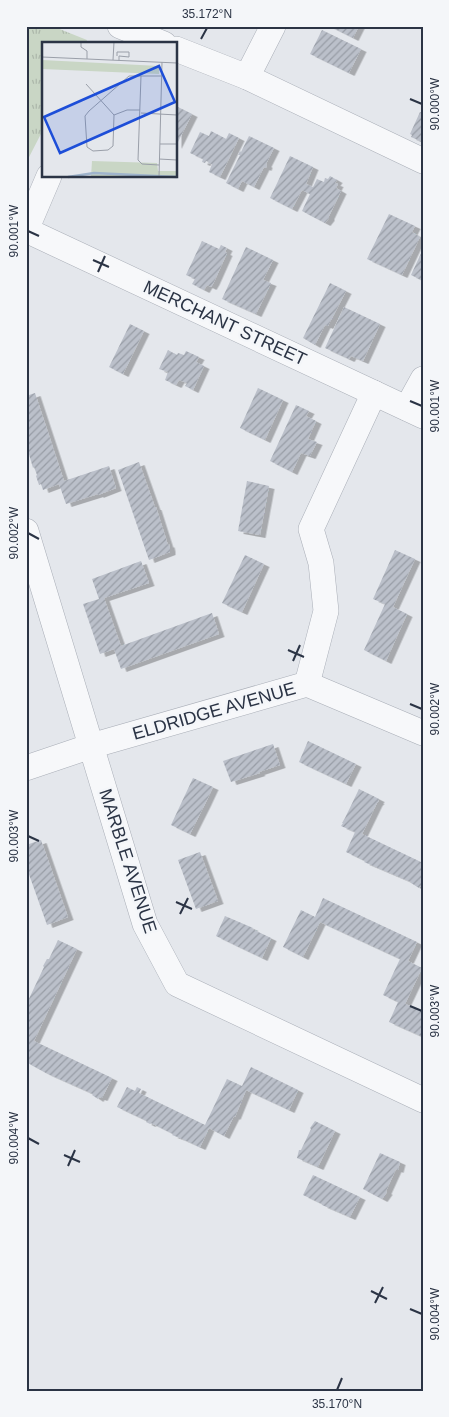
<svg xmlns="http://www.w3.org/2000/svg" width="449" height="1417" font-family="Arial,sans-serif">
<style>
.grass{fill:url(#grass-tufts)}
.building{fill:url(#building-hatch);filter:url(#shadow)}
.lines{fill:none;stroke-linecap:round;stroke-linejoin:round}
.minor-casing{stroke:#a9aeb7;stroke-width:26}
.minor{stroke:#f7f8fa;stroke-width:25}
.ticks{fill:none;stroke:#2b3445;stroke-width:2}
.labels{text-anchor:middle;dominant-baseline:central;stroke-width:5;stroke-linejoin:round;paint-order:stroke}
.street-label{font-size:18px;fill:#2b3445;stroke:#f4f6f9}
.inset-river{fill:none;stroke:#9fb4cc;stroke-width:2.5}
.inset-road{fill:none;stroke:#9a9fa9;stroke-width:1}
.view{fill:#1d4ed8;fill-opacity:0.15;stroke:#1d4ed8;stroke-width:2.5}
.inset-edge{fill:none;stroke:#2b3445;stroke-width:2.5}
.neatline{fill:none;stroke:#2b3445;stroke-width:2}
.ticks-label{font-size:12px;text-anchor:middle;fill:#2b3445}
</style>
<defs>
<pattern id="grass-tufts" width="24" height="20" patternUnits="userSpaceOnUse" patternTransform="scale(1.25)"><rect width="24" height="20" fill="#c9d6c5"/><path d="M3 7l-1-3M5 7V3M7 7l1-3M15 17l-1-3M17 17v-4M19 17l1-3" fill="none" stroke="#adb8ab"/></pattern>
<pattern id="building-hatch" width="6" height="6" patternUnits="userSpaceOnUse" patternTransform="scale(1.25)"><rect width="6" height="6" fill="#bbc0ca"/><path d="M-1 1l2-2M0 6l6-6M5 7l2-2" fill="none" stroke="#989da6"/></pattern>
<filter id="shadow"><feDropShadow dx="5.5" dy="3" stdDeviation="0" flood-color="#0004"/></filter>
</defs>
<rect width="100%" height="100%" fill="#e4e7ec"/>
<!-- grass -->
<path class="grass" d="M26 26H52L87 40 86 44H44V128L26 163Z"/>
<!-- building -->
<g class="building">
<path d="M329 26H359L353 38Z"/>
<path d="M322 30 361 49 349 73 310 54Z"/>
<path d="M176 106 192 114 176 146Z"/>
<path d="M420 112 423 113V140L421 139 420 141 411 137 412 135 410 134Z"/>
<path d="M211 131 226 139 229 133 239 138 220 177 209 172 212 164 208 163 209 162 206 161 205 163 202 162 203 159 190 153 200 132 209 136Z"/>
<path d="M249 136 274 148 266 164 267 165 266 168 264 167 254 187 242 181 238 189 226 183 240 155H238L240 151 241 152Z"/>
<path d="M290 156 313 167 306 184 313 187 317 179 324 182 325 178 328 179 330 176 337 180 335 183 338 184 336 188 341 191 329 216V218L325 223 302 211 310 194 302 190 292 209 270 198Z"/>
<path d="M389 214 415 226 412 232 420 237 402 275 367 259Z"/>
<path d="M202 241 219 249 221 245 227 248 225 252 227 253 214 282 211 287 207 285 204 290 192 284 195 279 186 275Z"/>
<path d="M246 247 273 260 263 280 271 283 256 314 222 299Z"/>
<path d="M423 249V281L411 275Z"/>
<path d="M330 283 346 291 328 326 325 325 315 345 303 338Z"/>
<path d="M344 307 380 324 363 361 351 356 349 359 325 348Z"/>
<path d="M130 324 144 331 123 374 109 367Z"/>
<path d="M168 350 177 355 178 353 184 355 186 351 199 357 196 362 204 366 193 390 185 386 187 383 179 380 176 385 165 380 168 372 159 369Z"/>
<path d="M258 388 283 400 265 440 240 428Z"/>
<path d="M35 393 64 481 109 466 116 488 98 495V494L66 504 59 484 43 490 41 484 39 485 36 476 37 475 34 467 33 468 26 444V396Z"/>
<path d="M296 405 309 411 306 416 316 421 308 439 317 442 310 456 301 453 292 472 270 461Z"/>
<path d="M139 462 155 507H156L168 545 169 544 170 549V552L149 560 118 470Z"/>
<path d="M247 481 269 486 260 535 238 531Z"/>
<path d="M395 550 415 559 393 607 407 614 386 661 364 650 385 604 373 599Z"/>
<path d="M245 555 264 564 242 612 222 603Z"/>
<path d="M141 561 149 583 104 598 121 646 212 613 219 634 121 669 114 649 100 654 83 604 99 599 92 579Z"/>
<path d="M308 741 356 764 346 784 299 762Z"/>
<path d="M273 744 280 765 259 772 260 773 231 782 223 761Z"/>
<path d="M193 778 213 787 205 804 190 834 171 825Z"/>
<path d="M359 789 379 799 378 801H379L377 803 362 834 423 863V888L420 886 419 888 411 883V882L364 862 365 861 346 852 355 832 341 826 343 823H342L345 818Z"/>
<path d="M41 840 68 917 47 925 26 866V845Z"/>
<path d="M200 852 218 901 196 909 178 860Z"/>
<path d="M323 898 417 942 408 961 422 968 405 1004 423 1011V1037L389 1022 398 1002 383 995 400 959 320 922 303 957 283 947 301 910 315 917Z"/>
<path d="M225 916 253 928 252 929 271 938 262 958 216 936Z"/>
<path d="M58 940 77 949 34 1041 112 1078 102 1098 99 1097 98 1099 92 1095 93 1094 46 1073 26 1062V1043L28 1039H26V1005L44 967 43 966 47 959H49Z"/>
<path d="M251 1067 298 1090 289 1110 246 1090 235 1117 234 1116 224 1136 209 1128 200 1147 180 1138 172 1135 173 1134 151 1123 150 1124 146 1122 147 1121 117 1107 127 1087 135 1091 137 1087 141 1089 139 1093 205 1125 227 1079 242 1086Z"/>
<path d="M315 1121 335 1131 318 1167 297 1158 299 1150H301L311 1129 310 1128Z"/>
<path d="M380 1153 400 1162 398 1170 396 1169 386 1191 387 1192 382 1199 363 1189Z"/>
<path d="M313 1175 360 1197 350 1217 322 1205V1204L303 1195Z"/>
</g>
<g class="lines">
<defs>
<g id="minor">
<path d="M120 26 164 44"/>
<path d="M176 49 247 77 423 161"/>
<path d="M247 77 273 26"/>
<path d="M26 230 423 416"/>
<path d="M26 230 49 176"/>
<path d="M407 408 423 379"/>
<path d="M26 531 145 924 177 984 423 1100"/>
<path d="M307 684 423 733"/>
<path d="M26 768 91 746 307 684 326 611 321 563 311 529 374 393"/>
</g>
</defs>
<!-- minor casing -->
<use href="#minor" class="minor-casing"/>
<!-- minor -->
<use href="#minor" class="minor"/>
</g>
<!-- ticks -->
<path class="ticks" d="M201 39 207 28M410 99 422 104M28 231 39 236M93 260 109 267M98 272 105 256M410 401 422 406M28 533 39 539M288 650 304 657M293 661 300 645M410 704 422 709M28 836 39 841M176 902 192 909M180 914 188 898M410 1006 422 1011M28 1138 39 1144M64 1155 80 1162M68 1166 75 1150M371 1291 387 1299M375 1303 383 1287M410 1309 422 1314M337 1390 342 1378"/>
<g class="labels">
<!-- street labels -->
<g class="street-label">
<text transform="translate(225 323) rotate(25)">MERCHANT STREET</text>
<text transform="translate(214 711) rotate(-16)">ELDRIDGE AVENUE</text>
<text transform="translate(128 861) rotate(72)">MARBLE AVENUE</text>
</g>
</g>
<!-- overview -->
<g transform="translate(42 42)">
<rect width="135" height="135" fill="#e4e7ec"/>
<path d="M0 18 117 24V32L0 27Z" fill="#c9d6c5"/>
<path d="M50 119 115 121 116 129H135V135H49Z" fill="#c9d6c5"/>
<path class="inset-river" d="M26 135 52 131 135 135"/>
<path class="inset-road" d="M39 0V5L45 9V17M75 14V10H87V15M0 15 135 21M71 18 72 0M77 19V14L87 15M99 34 96 118 100 122 117 123M44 42 72 73 85 68H98M99 71 135 73M72 73 71 104 66 108 51 109 45 105 43 74 47 69 87 34H119M118 102H135M117 117 135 118M117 135 120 20"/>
<path class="view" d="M117 24 133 60 18 111 2 75Z"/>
<rect width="135" height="135" class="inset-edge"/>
</g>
<!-- border -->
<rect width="449" height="1417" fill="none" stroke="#f4f6f9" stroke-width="55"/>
<rect x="28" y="28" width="394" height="1362" class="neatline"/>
<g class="ticks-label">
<text x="207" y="18">35.172°N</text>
<text transform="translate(435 104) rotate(-90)" y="4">90.000°W</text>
<text transform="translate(14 231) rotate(-90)" y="4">90.001°W</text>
<text transform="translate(435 406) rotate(-90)" y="4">90.001°W</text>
<text transform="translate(14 533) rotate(-90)" y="4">90.002°W</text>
<text transform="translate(435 709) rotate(-90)" y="4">90.002°W</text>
<text transform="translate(14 836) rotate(-90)" y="4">90.003°W</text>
<text transform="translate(435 1011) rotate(-90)" y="4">90.003°W</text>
<text transform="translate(14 1138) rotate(-90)" y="4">90.004°W</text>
<text transform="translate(435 1314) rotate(-90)" y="4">90.004°W</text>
<text x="337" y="1408">35.170°N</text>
</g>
</svg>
